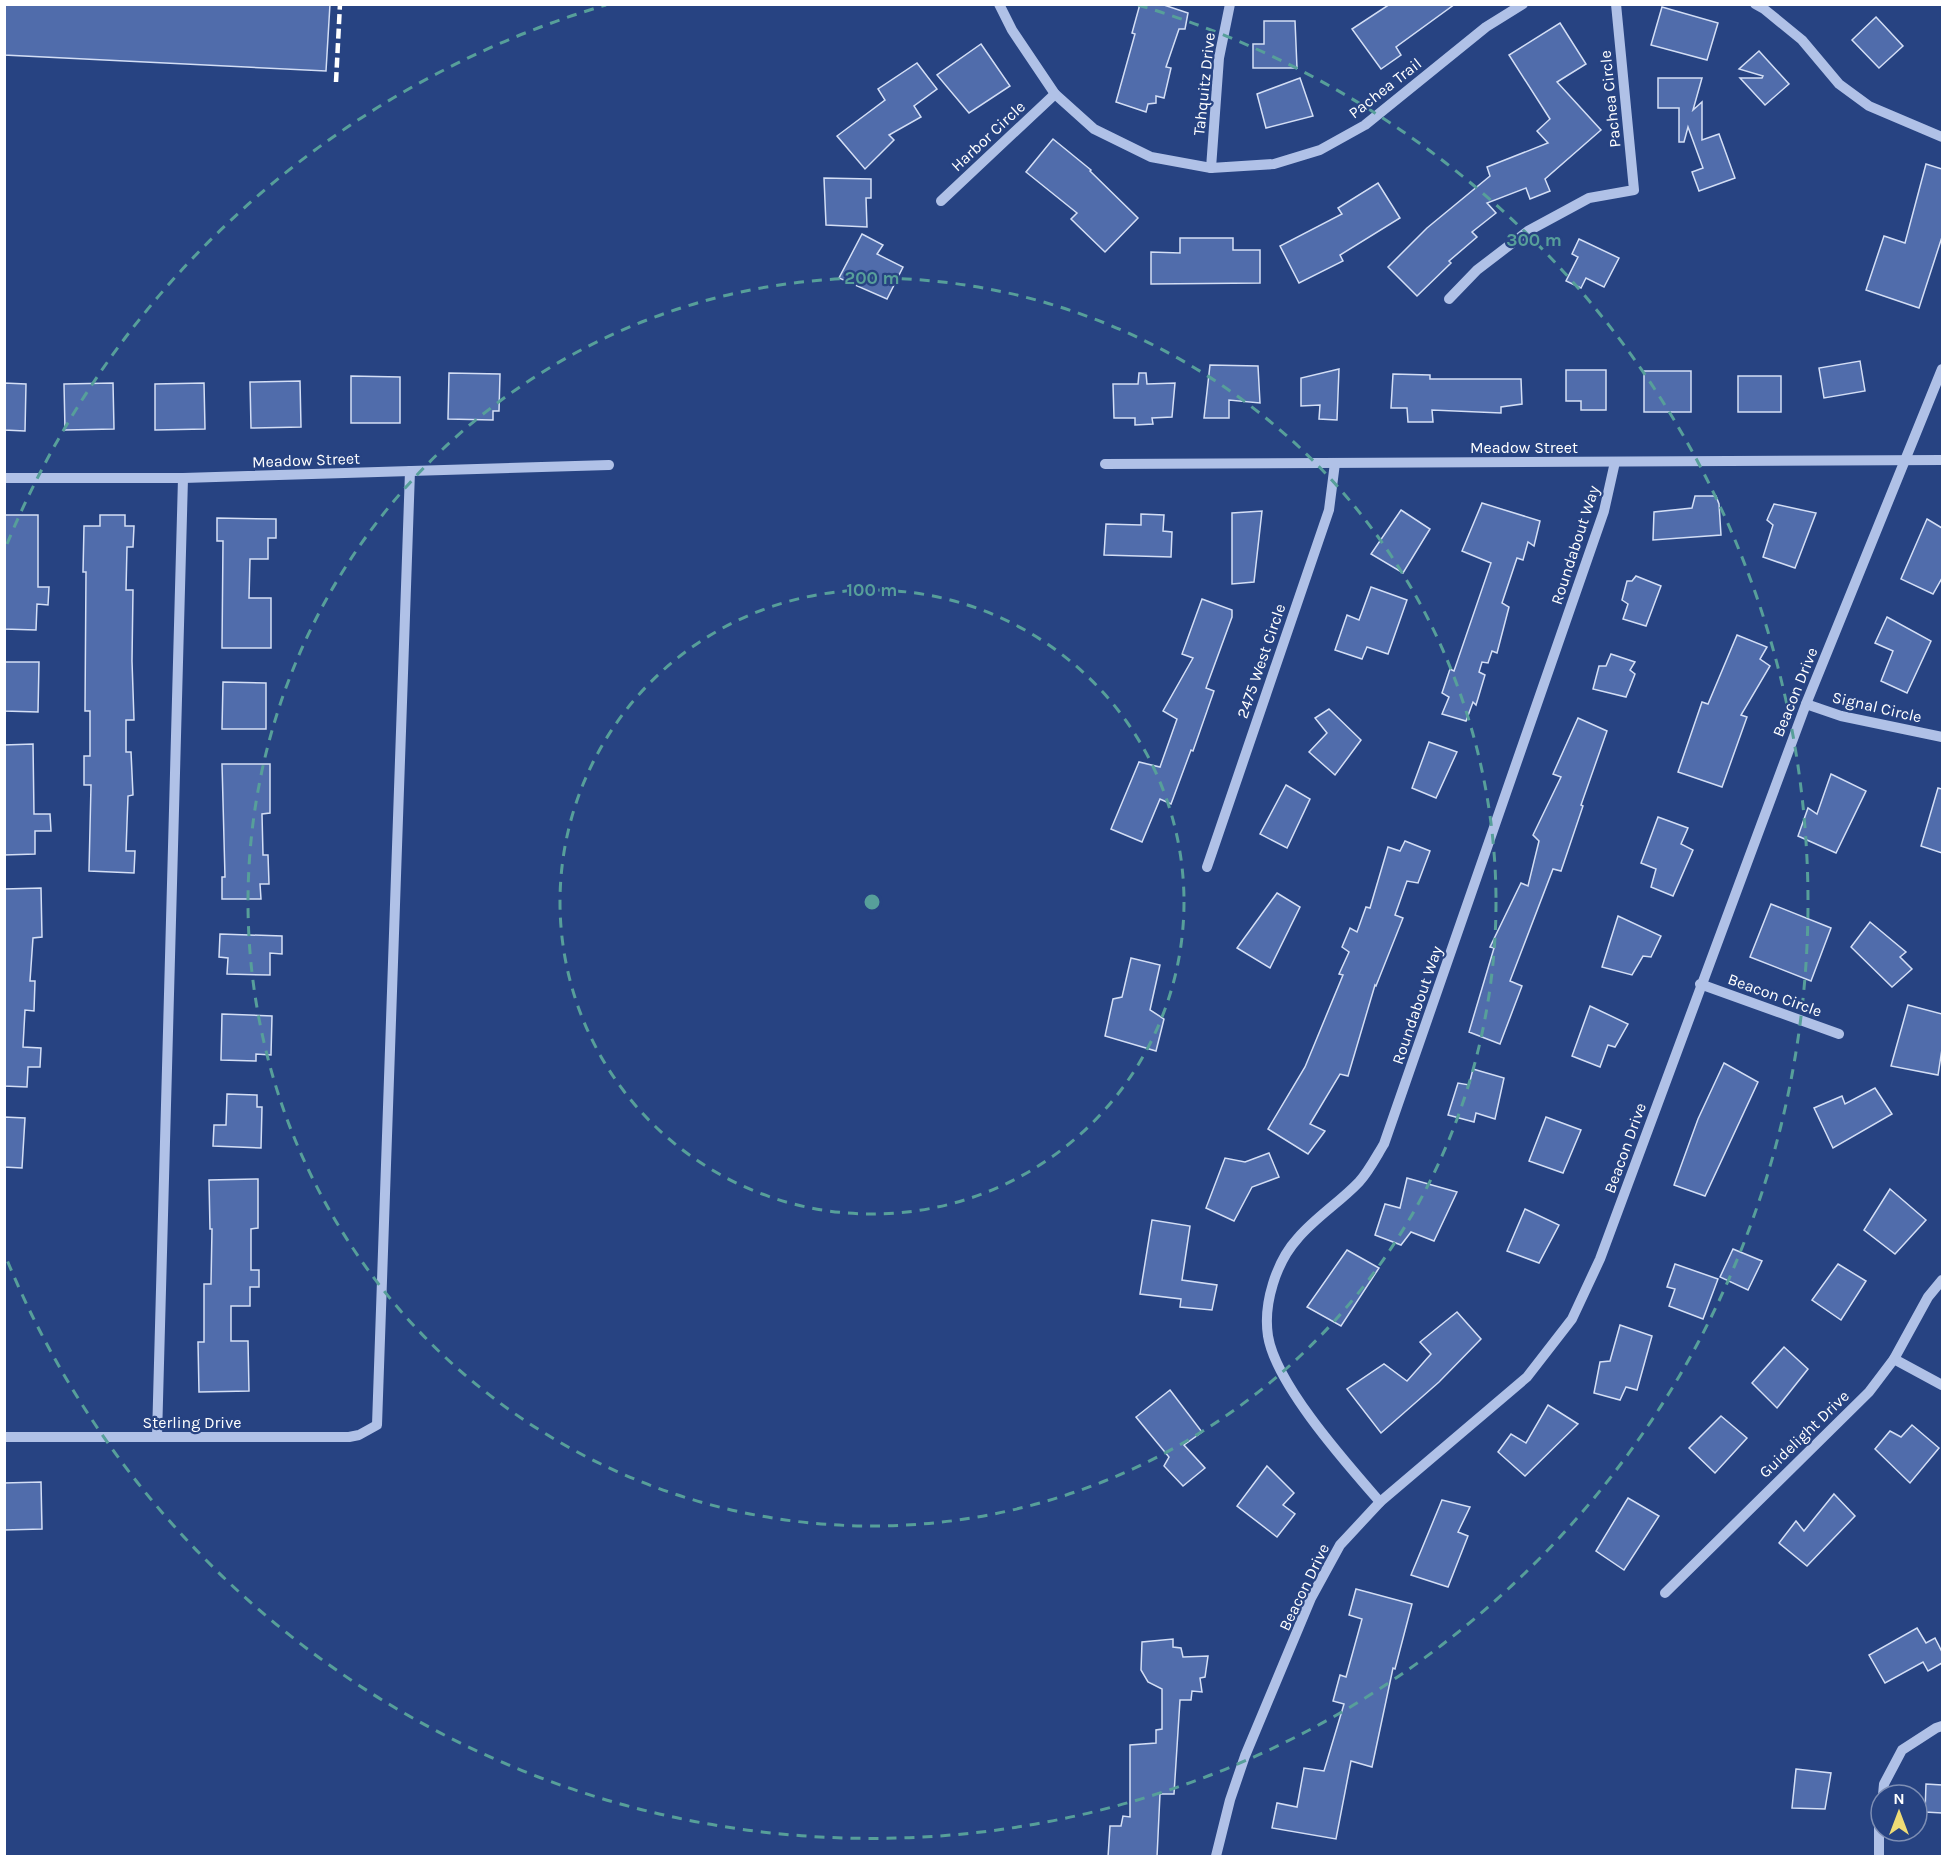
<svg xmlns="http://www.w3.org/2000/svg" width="1947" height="1861" font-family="Karla,sans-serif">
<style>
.building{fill:#506cab;stroke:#d3def5;stroke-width:1.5}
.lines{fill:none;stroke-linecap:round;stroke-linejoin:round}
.minor{stroke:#b0c1e7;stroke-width:10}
.rail{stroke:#fff;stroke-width:4.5;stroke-dasharray:10 4.5;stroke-linecap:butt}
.ring{fill:none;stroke:#579f9a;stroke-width:3;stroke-dasharray:10 8}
.labels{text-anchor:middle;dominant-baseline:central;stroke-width:4.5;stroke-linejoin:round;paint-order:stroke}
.street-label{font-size:16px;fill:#fff;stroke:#274382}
.centre{fill:#579f9a;stroke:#274382;stroke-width:3}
.ring-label{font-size:18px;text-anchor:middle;font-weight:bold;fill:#579f9a;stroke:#274382;stroke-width:4.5;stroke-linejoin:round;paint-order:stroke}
</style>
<rect width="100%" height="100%" fill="#274382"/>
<!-- building -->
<g class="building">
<path d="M4 4H330L326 71 4 55Z"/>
<path d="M1140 4H1161L1188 13 1185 29H1179L1166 67 1171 68 1164 98 1156 96V103L1148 104 1146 112 1116 102 1135 34 1132 33Z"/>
<path d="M1390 4H1455L1396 47 1401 55 1381 69 1352 29Z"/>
<path d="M1662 7 1718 23 1707 60 1651 45Z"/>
<path d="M1876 17 1903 46 1879 68 1852 40Z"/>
<path d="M1264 21H1295L1297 68H1253V44H1264Z"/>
<path d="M1560 23 1586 64 1557 82 1601 130 1545 179 1550 191 1530 199 1526 188 1487 203 1496 213 1472 232 1477 237 1449 261 1451 263 1417 296 1388 267 1427 228 1490 176 1487 167 1548 143 1537 131 1550 119 1509 55Z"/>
<path d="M981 44 1010 86 969 113 937 75Z"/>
<path d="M1759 51 1789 84 1765 105 1740 78H1762L1763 76 1739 69Z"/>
<path d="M917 63 937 89 914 106 921 117 889 135 894 140 865 169 837 136 885 100 878 89Z"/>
<path d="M1300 78 1313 116 1266 128 1257 94Z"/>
<path d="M1658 78H1702L1693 110 1702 102V140L1719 134 1735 178 1699 191 1692 172 1703 168 1688 127 1684 142H1679V108H1658Z"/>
<path d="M1053 139 1091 170 1090 171 1138 218 1105 252 1071 219 1077 213 1026 172Z"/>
<path d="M1926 164 1942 169V237L1919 308 1866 290 1884 236 1905 243Z"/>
<path d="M824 178 871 179V198H866L867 227 826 225Z"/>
<path d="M1378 183 1400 218 1340 255 1343 261 1299 283 1280 246 1342 214 1338 208Z"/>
<path d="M862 234 883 245 877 254 903 267 887 299 839 278Z"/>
<path d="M1180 238H1233V250H1260V283L1151 284V252L1180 253Z"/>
<path d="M1579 239 1619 258 1604 287 1586 278 1581 288 1566 281 1578 257 1572 254Z"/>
<path d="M1860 361 1865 391 1824 398 1819 368Z"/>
<path d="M1210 365 1258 366 1260 403 1229 400V418H1204Z"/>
<path d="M1339 369 1337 420 1319 419 1320 405 1301 406V378Z"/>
<path d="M1566 370H1606V410H1581V401H1566Z"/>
<rect x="1644" y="371" width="47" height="41"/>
<path d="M449 373 500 374 499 411H493V420L448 419Z"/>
<path d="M1139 373H1146L1147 384 1175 383 1172 417 1152 418 1153 424 1135 425V418H1114L1113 384H1138Z"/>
<path d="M1393 374 1430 375V379H1521L1522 404 1501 407V413L1432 410 1433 422H1408L1407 408H1391Z"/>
<path d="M351 376 400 377V423H351Z"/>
<rect x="1738" y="376" width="43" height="36"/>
<path d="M300 381 301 427 251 428 250 382Z"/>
<path d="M4 383 26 384 25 431 4 430Z"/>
<path d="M113 383 114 429 65 430 64 384Z"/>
<path d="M204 383 205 429 155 430V384Z"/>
<path d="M1695 496H1716L1719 504 1721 535 1653 540 1654 512 1692 508Z"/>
<path d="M1482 503 1540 521 1534 546 1528 542 1523 560 1517 558 1502 603 1509 607 1497 653 1492 651 1488 663 1482 662 1479 672 1485 675 1476 705 1473 702 1466 721 1442 714 1449 697 1442 693 1450 669 1454 671 1491 563 1462 551Z"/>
<path d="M1774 504 1816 513 1795 568 1763 557 1773 525 1767 520Z"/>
<path d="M1401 510 1430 529 1403 573 1371 554Z"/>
<path d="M1262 511 1254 582 1232 584V513Z"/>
<path d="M1141 514 1164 515 1163 531 1172 532 1171 557 1104 555 1106 524 1141 525Z"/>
<path d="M4 515H38V587H49L48 605 37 604 36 630 4 629Z"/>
<path d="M100 515H125V526H134L133 547H127L126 590H133L132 661 134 720H126V752H131L133 795 128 796 126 851H135L134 873 89 871 91 785H84V756H90V711H85L86 572H83L84 526H100Z"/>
<path d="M217 518 276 519V538H268V559H250L249 598H271V648H222L223 541H217Z"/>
<path d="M1927 519 1942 528V578L1933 594 1901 579Z"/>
<path d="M1636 576 1661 586 1646 626 1623 619 1628 604 1622 600 1627 581H1632Z"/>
<path d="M1371 587 1407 600 1388 654 1367 647 1362 659 1335 650 1347 615 1359 620Z"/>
<path d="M1202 599 1232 610V617L1206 688 1214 691 1193 751 1191 750 1171 804 1160 799 1142 842 1111 829 1139 762 1160 767 1177 719 1163 711 1193 658 1182 654Z"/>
<path d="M1887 617 1931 641 1907 693 1881 681 1893 651 1875 643Z"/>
<path d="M1737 635 1767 647 1760 659 1770 666 1741 715 1747 717 1722 787 1678 772 1702 702 1708 704Z"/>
<path d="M1611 654 1635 662 1630 670 1635 674 1626 697 1593 689 1599 666H1606Z"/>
<path d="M4 662H39L38 712 4 711Z"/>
<path d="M223 682 266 683V729H222Z"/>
<path d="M1329 709 1361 740 1335 775 1309 752 1327 733 1315 718Z"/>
<path d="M1578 718 1607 731 1581 805 1583 806 1561 871 1553 869 1510 981 1522 986 1500 1044 1469 1032 1494 948 1490 947 1521 883 1528 886 1539 841 1533 835 1561 777 1553 774Z"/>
<path d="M1429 742 1457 752 1436 798 1412 788Z"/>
<path d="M33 744 34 814H50L51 831H35V854L4 855V745Z"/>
<path d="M222 764H270V813L262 814 263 855H268L269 884H260L261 899H222V877H225Z"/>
<path d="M1831 774 1866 791 1836 853 1798 836 1808 808 1817 814Z"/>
<path d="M1286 785 1310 799 1287 848 1260 834Z"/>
<path d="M1938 788 1942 789V853L1921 846Z"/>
<path d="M1658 817 1688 828 1681 844 1693 850 1673 896 1651 887 1656 869 1641 863Z"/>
<path d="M1405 841 1430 851 1418 883 1407 881 1395 915 1403 918 1376 986 1375 985 1348 1076 1340 1074 1310 1124 1325 1131 1308 1154 1268 1129 1305 1067 1343 975 1339 974 1349 952 1342 947 1350 928 1357 932 1366 907 1370 908 1388 847 1400 851Z"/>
<path d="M41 888 42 937 33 938 30 981H35L34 1011 25 1010 23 1047 41 1048 40 1067H28L27 1087 4 1086V889Z"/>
<path d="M1277 893 1300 907 1270 968 1237 948Z"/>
<path d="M1771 904 1831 928 1811 981 1750 957Z"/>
<path d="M1618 916 1661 936 1651 957 1643 956 1632 975 1602 967Z"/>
<path d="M1870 922 1906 952 1900 957 1912 969 1892 987 1851 947Z"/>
<path d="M220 934 282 936V954L270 953V975L227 974 228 958 219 957Z"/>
<path d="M1131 958 1160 965 1150 1010 1164 1019 1156 1051 1105 1036 1113 999 1122 997Z"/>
<path d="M1908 1005 1942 1014V1049L1938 1075 1891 1066Z"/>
<path d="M1590 1006 1628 1024 1615 1047 1608 1045 1600 1067 1572 1056Z"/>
<path d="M222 1014 272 1016 271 1055 256 1054V1061L221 1060Z"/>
<path d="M1724 1063 1758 1082 1705 1196 1674 1185 1698 1119Z"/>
<path d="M1473 1069 1504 1078 1495 1119 1476 1113 1474 1122 1448 1115 1458 1083 1469 1085Z"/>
<path d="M1875 1088 1892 1114 1833 1148 1814 1108 1842 1096 1845 1104Z"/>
<path d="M227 1094 257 1095V1107H262L261 1148 213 1146 214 1125H226Z"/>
<path d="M4 1117 25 1118 22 1168 4 1167Z"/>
<path d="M1546 1117 1581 1130 1563 1173 1529 1161Z"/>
<path d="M1269 1153 1279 1177 1252 1187 1234 1221 1206 1208 1225 1158 1245 1162Z"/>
<path d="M1407 1178 1457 1192 1434 1241 1411 1232 1401 1245 1375 1235 1385 1204 1400 1208Z"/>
<path d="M258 1179V1228L251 1229V1270H259V1287H250V1306H231V1341H248L249 1391 199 1392 198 1342H204V1284H211L212 1229H210L209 1180Z"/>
<path d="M1890 1189 1926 1220 1895 1254 1864 1230Z"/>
<path d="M1525 1209 1559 1225 1539 1263 1507 1251Z"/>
<path d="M1152 1220 1190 1226 1182 1280 1217 1285 1212 1310 1180 1307 1181 1299 1140 1294Z"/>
<path d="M1733 1249 1762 1261 1748 1290 1720 1277Z"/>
<path d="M1347 1250 1379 1268 1341 1326 1307 1307Z"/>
<path d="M1675 1264 1718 1279 1703 1319 1669 1306 1675 1289 1667 1287Z"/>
<path d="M1838 1264 1866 1281 1841 1320 1812 1300Z"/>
<path d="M1457 1312 1481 1339 1439 1382 1381 1433 1347 1389 1384 1364 1407 1381 1431 1354 1420 1342Z"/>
<path d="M1620 1325 1652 1336 1637 1390 1626 1387 1620 1400 1594 1393 1600 1362 1610 1361Z"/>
<path d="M1784 1347 1808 1369 1777 1408 1752 1383Z"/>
<path d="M1170 1390 1202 1432 1184 1445 1205 1468 1183 1486 1164 1466 1169 1457 1136 1417Z"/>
<path d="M1548 1405 1578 1424 1525 1476 1498 1452 1511 1434 1526 1443Z"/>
<path d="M1721 1416 1747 1438 1715 1473 1689 1448Z"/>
<path d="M1912 1425 1939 1448 1910 1483 1875 1449 1890 1431 1901 1437Z"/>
<path d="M1267 1466 1294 1493 1283 1505 1295 1514 1277 1537 1237 1506Z"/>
<path d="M41 1482 42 1529 4 1530V1483Z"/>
<path d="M1834 1494 1855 1516 1807 1566 1779 1543 1796 1521 1804 1531Z"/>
<path d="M1628 1498 1659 1516 1624 1570 1596 1551Z"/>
<path d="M1442 1500 1470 1507 1458 1532 1468 1536 1448 1587 1411 1575Z"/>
<path d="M1356 1589 1412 1604 1395 1669 1393 1668 1372 1767 1351 1761 1336 1839 1272 1828 1277 1803 1297 1807 1304 1768 1324 1771 1344 1704 1333 1701 1340 1675 1346 1677 1362 1619 1349 1615Z"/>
<path d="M1917 1628 1926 1643 1935 1638 1942 1652V1663L1928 1671 1923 1662 1885 1683 1869 1655Z"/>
<path d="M1173 1639V1647L1181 1648 1183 1657 1208 1656 1205 1677 1200 1678 1202 1692 1192 1691 1191 1700H1180L1174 1794H1160L1157 1857H1108L1110 1826H1121L1123 1816 1130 1817V1745L1156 1743V1730L1162 1729V1689L1148 1682 1141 1670 1142 1642Z"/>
<path d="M1796 1769 1831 1773 1825 1809 1792 1808Z"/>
<path d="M1926 1784 1942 1785V1813L1925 1812Z"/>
</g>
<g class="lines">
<!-- minor -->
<g class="minor">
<path d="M999 4 1012 30 1055 94 1094 129 1151 157 1211 168 1274 164 1320 150 1365 125 1486 27 1523 4"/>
<path d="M1755 4 1764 9 1802 40 1839 84 1869 106 1942 137"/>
<path d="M1211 168 1219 58 1230 4"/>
<path d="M941 201 1055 94"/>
<path d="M1449 299 1477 270 1528 231 1589 198 1634 190 1616 4"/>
<path d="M1105 464 1942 460"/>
<path d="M4 478H183L609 465"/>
<path d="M1806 704 1841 716 1942 737"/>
<path d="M1207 867 1329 510 1335 463"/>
<path d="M1700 984 1839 1034"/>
<path d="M1894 1359 1942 1385"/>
<path d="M4 1437H349L359 1435 377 1425 410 471"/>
<path d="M157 1437 183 478"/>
<path d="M1380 1502C1347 1464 1276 1385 1268 1336 1263 1304 1276 1262 1298 1238 1316 1217 1340 1202 1359 1182 1369 1171 1376 1157 1384 1144L1604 511 1615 462"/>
<path d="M1665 1593 1869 1392 1894 1359 1928 1297 1942 1280"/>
<path d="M1883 1795 1884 1784 1902 1750 1936 1728 1942 1726"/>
<path d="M1216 1856 1230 1800 1245 1756 1311 1598 1340 1545 1380 1502 1527 1377 1572 1319 1600 1259 1806 704 1942 369"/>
<path d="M1879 1856V1819L1881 1804"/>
</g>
<!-- rail -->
<path class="rail" d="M336 82 340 4"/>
</g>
<!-- distance rings -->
<g class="ring">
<circle cx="872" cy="902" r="312"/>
<circle cx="872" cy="902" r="624"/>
<path d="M7 544A936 936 0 0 1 606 5M1138 5A936 936 0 1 1 7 1260"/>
</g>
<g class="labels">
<!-- street labels -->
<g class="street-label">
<text transform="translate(1204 84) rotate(-84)">Tahquitz Drive</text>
<text transform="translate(1385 88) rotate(-38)">Pachea Trail</text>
<text transform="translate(1610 99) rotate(-96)">Pachea Circle</text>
<text transform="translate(988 136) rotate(-43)">Harbor Circle</text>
<text x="1524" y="447">Meadow Street</text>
<text transform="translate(306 460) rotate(-2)">Meadow Street</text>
<text transform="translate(1575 545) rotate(-72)">Roundabout Way</text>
<text transform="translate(1261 661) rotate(-71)">2475 West Circle</text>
<text transform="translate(1795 692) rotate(-68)">Beacon Drive</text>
<text transform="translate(1877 707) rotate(13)">Signal Circle</text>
<text transform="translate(1775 995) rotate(20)">Beacon Circle</text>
<text transform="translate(1417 1005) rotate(-71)">Roundabout Way</text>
<text transform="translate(1625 1148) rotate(-70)">Beacon Drive</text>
<text x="192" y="1422">Sterling Drive</text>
<text transform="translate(1804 1434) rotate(-44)">Guidelight Drive</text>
<text transform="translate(1304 1587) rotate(-64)">Beacon Drive</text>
</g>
</g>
<circle cx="872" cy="902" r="9" class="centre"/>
<g class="ring-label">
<text x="1534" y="246">300 m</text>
<text x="872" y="284">200 m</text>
<text x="872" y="596">100 m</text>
</g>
<!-- border -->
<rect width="1947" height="1861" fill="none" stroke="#ffffff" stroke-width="12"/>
<!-- north arrow -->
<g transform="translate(1899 1813)"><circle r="28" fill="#274382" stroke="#7d8eb4" stroke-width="1.5"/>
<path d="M0-4.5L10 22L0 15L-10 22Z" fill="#efdc76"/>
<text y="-9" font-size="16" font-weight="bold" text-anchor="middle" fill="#ffffff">N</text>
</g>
</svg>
